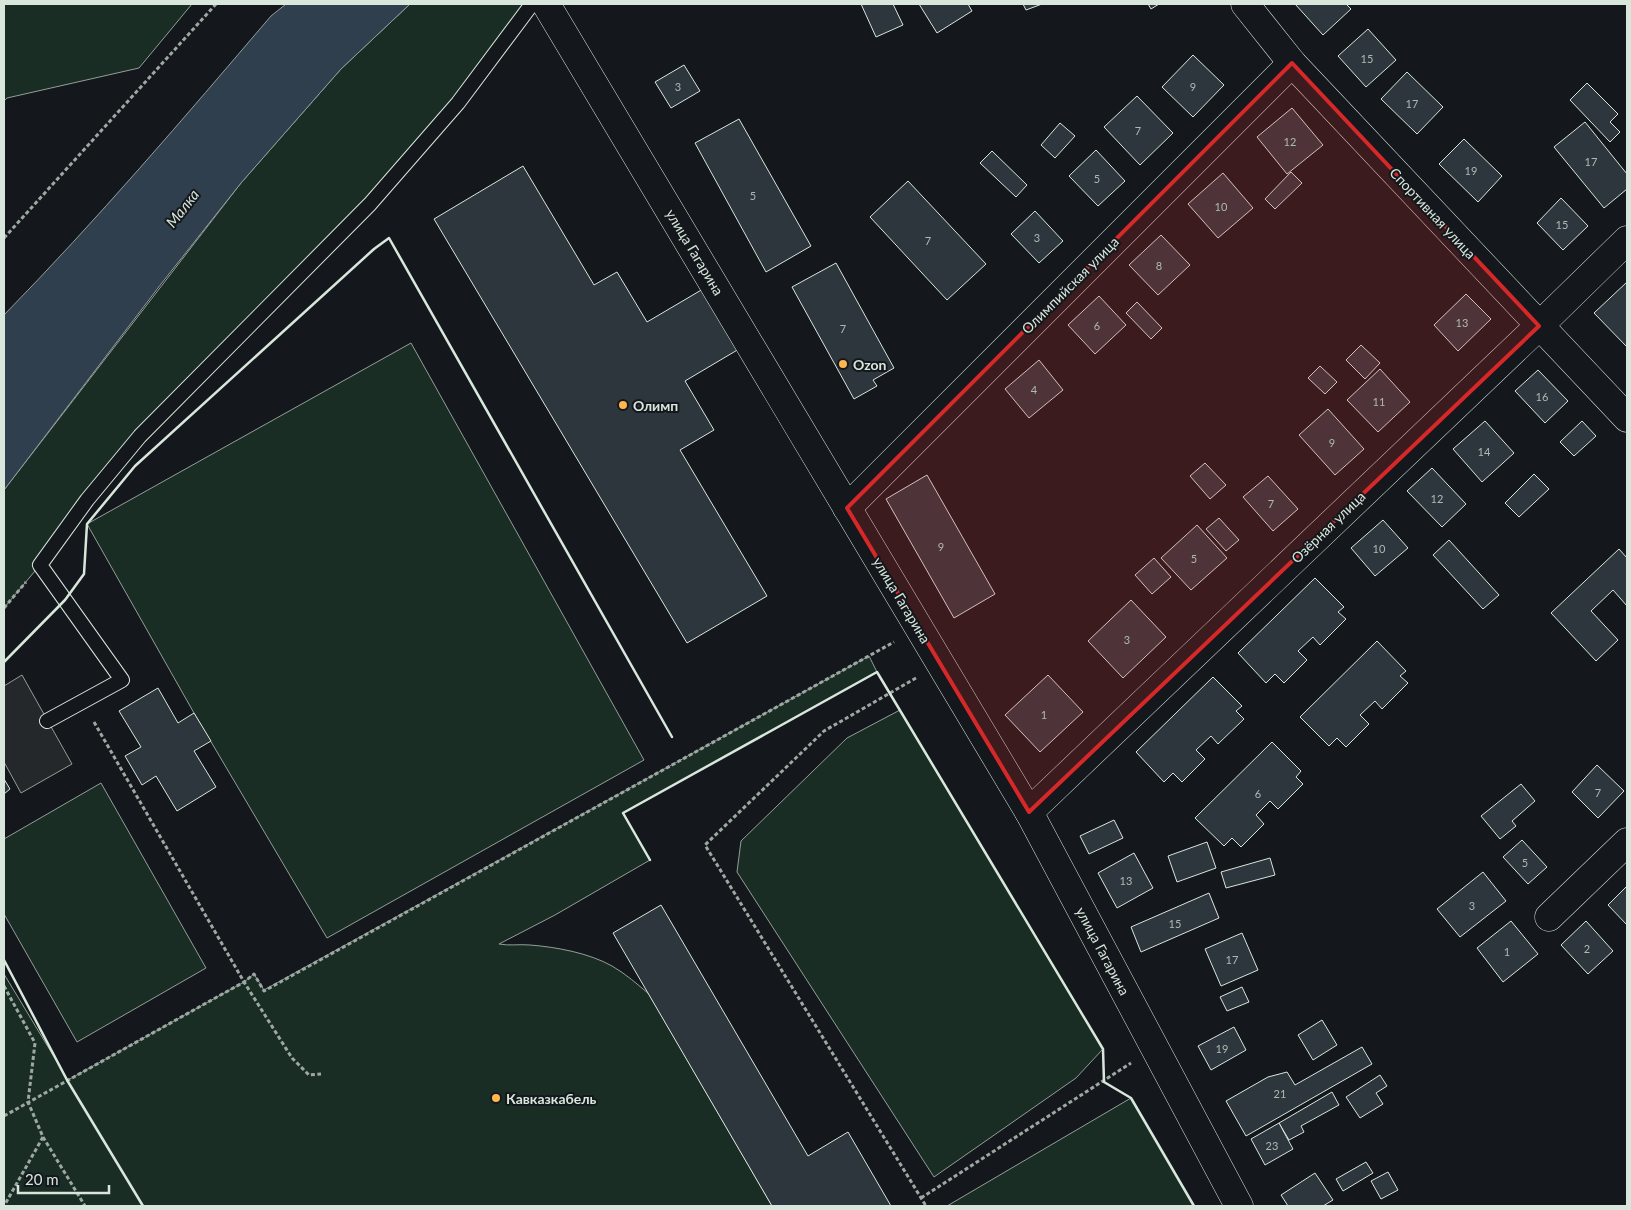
<svg xmlns="http://www.w3.org/2000/svg" width="1631" height="1210" font-family="Lato,sans-serif">
<style>
.green{fill:#1a2d24;stroke:#939e99}
.parking{fill:#24282b;stroke:#939e99}
.water{fill:#2f3f4d;stroke:#939e99}
.building{fill:#2c363c;stroke:#d8e6dc}
.lines{fill:none;stroke-linecap:round;stroke-linejoin:round}
.lane-casing{stroke:#d8e6dc;stroke-width:16}
.street-casing{stroke:#d8e6dc;stroke-width:29}
.path{stroke:#9da8a2;stroke-width:3;stroke-dasharray:4 2.5;stroke-linecap:butt}
.lane{stroke:#14181c;stroke-width:14}
.street{stroke:#14181c;stroke-width:28}
.wall{stroke:#d8e6dc;stroke-width:2.5}
.marked{fill:#d62828;fill-opacity:0.2;stroke:#d62828;stroke-width:4;stroke-linejoin:round}
.poi-dot{fill:#ffb74d;stroke:#14181c;stroke-width:2}
.labels{text-anchor:middle;dominant-baseline:central;stroke-width:4;stroke-linejoin:round;paint-order:stroke}
.number-label{font-size:11px;fill:#adbab4}
.street-label{font-size:14px;fill:#d8e6dc;stroke:#14181c}
.poi-label{font-size:14px;font-weight:bold;fill:#d8e6dc;stroke:#14181c;text-anchor:start}
.water-label{font-size:15px;font-style:italic;fill:#d8e6dc;stroke:#14181c}
</style>
<rect width="100%" height="100%" fill="#14181c"/>
<!-- green -->
<g class="green">
<path d="M4 4H192L139 68 7 98 4 101Z"/>
<path d="M410 4H532L458 103 140 436 40 565 4 608V490L241 183 341 69Z"/>
<path d="M411 343 644 760 327 938 194 713 87 524Z"/>
<path d="M869 656 877 672 623 813 650 860 555 915 499 944C509 946 519 944 530 945 556 947 589 953 612 966 626 974 637 984 649 994L772 1206H4V974L68 1080 244 982 254 974 264 990Z"/>
<path d="M900 710 1103 1049 1076 1078 934 1177 737 872 741 841 847 738Z"/>
<path d="M101 783 206 968 77 1042 4 914V839Z"/>
<path d="M1131 1098 1194 1206H947Z"/>
</g>
<!-- parking -->
<path class="parking" d="M22 675 72 764 21 793 4 762V686Z"/>
<!-- water -->
<path class="water" d="M286 4H410L341 69 241 183 161 284 4 490V315C97 220 184 118 271 16Z"/>
<!-- building -->
<g class="building">
<path d="M861 4H893L903 25 876 37Z"/>
<path d="M919 4H968L972 11 937 33Z"/>
<path d="M1023 4H1042L1026 10Z"/>
<path d="M1148 4H1159L1151 9Z"/>
<path d="M1295 4H1346L1351 9 1323 35Z"/>
<path d="M1368 29 1396 60 1366 87 1338 56Z"/>
<path d="M1193 55 1224 85 1193 117 1162 87Z"/>
<path d="M684 65 700 91 671 108 655 82Z"/>
<path d="M1407 72 1443 107 1417 134 1381 99Z"/>
<path d="M1587 83 1618 114 1610 122 1620 132 1610 142 1570 100Z"/>
<path d="M1137 96 1173 133 1140 165 1104 127Z"/>
<path d="M1292 108 1323 145 1287 174 1257 137Z"/>
<path d="M739 119 811 246 766 272 695 143Z"/>
<path d="M1585 122 1627 174V189L1604 208 1554 147Z"/>
<path d="M1060 123 1075 136 1055 158 1041 145Z"/>
<path d="M1464 139 1502 176 1478 202 1439 164Z"/>
<path d="M1096 150 1125 181 1098 206 1069 176Z"/>
<path d="M992 151 1027 185 1016 197 980 163Z"/>
<path d="M523 166 594 285 617 272 647 322 703 289 739 349 685 381 714 430 680 450 767 596 687 643 434 219Z"/>
<path d="M1291 172 1302 183 1275 209 1265 199Z"/>
<path d="M1223 173 1253 208 1218 238 1188 204Z"/>
<path d="M908 181 986 264 947 300 870 217Z"/>
<path d="M1561 198 1588 226 1563 250 1537 223Z"/>
<path d="M1035 211 1063 241 1039 263 1011 234Z"/>
<path d="M1161 235 1190 265 1158 295 1129 265Z"/>
<path d="M836 263 894 368 873 380 877 386 854 399 792 287Z"/>
<path d="M1627 282V347L1594 313Z"/>
<path d="M1466 294 1491 319 1458 351 1434 325Z"/>
<path d="M1099 296 1126 325 1095 354 1068 325Z"/>
<path d="M1137 302 1162 328 1151 339 1126 313Z"/>
<path d="M1361 345 1380 363 1365 379 1346 360Z"/>
<path d="M1039 360 1063 390 1029 418 1005 389Z"/>
<path d="M1320 366 1337 382 1325 394 1308 378Z"/>
<path d="M1380 369 1410 402 1378 432 1347 400Z"/>
<path d="M1538 370 1568 401 1545 423 1515 391Z"/>
<path d="M1328 409 1364 449 1335 475 1299 435Z"/>
<path d="M1485 421 1514 453 1482 482 1453 449Z"/>
<path d="M1582 421 1596 436 1574 456 1560 442Z"/>
<path d="M1205 463 1226 485 1210 499 1190 476Z"/>
<path d="M1432 468 1466 504 1442 527 1407 491Z"/>
<path d="M1534 474 1549 489 1519 517 1505 503Z"/>
<path d="M927 475 995 594 954 618 886 499Z"/>
<path d="M1268 476 1298 509 1273 531 1243 497Z"/>
<path d="M1219 518 1239 540 1226 551 1206 529Z"/>
<path d="M1383 520 1408 548 1375 576 1351 548Z"/>
<path d="M1197 525 1227 558 1191 590 1161 558Z"/>
<path d="M1449 540 1499 595 1483 609 1433 555Z"/>
<path d="M1619 549 1627 558V606L1613 590 1591 611 1618 640 1596 661 1551 613Z"/>
<path d="M1154 558 1171 577 1152 594 1135 575Z"/>
<path d="M1315 578 1344 607 1338 612 1346 619 1320 645 1313 637 1298 651 1307 660 1284 683 1275 674 1266 683 1238 653Z"/>
<path d="M1131 600 1166 637 1123 678 1088 641Z"/>
<path d="M1377 641 1406 671 1400 676 1408 683 1382 709 1375 701 1360 715 1369 724 1346 747 1337 738 1329 746 1300 717Z"/>
<path d="M1048 675 1083 712 1040 752 1005 715Z"/>
<path d="M1213 677 1242 706 1236 711 1244 719 1218 744 1211 736 1196 750 1205 759 1182 782 1173 773 1164 782 1136 752Z"/>
<path d="M158 688 178 723 194 713 211 741 194 751 216 787 177 811 156 776 142 785 125 756 141 747 119 711Z"/>
<path d="M1272 742 1301 771 1296 777 1303 784 1278 809 1270 801 1256 815 1264 824 1241 847 1232 838 1224 846 1195 818Z"/>
<path d="M1597 765 1624 791 1598 818 1572 792Z"/>
<path d="M4 779 10 789 4 794Z"/>
<path d="M1521 784 1535 801 1512 821 1516 826 1500 839 1481 816Z"/>
<path d="M1114 820 1123 838 1089 854 1080 836Z"/>
<path d="M1522 840 1547 867 1528 884 1503 857Z"/>
<path d="M1207 842 1216 868 1177 882 1168 856Z"/>
<path d="M1134 853 1153 888 1117 908 1098 873Z"/>
<path d="M1270 858 1275 875 1226 888 1221 872Z"/>
<path d="M1483 872 1506 901 1460 937 1437 909Z"/>
<path d="M1627 886V925L1608 905Z"/>
<path d="M1209 893 1219 918 1141 952 1131 927Z"/>
<path d="M661 905 808 1156 848 1132 891 1206H772L613 933Z"/>
<path d="M1511 921 1538 954 1503 982 1477 948Z"/>
<path d="M1586 921 1613 951 1588 974 1561 945Z"/>
<path d="M1242 933 1258 970 1221 986 1205 949Z"/>
<path d="M1242 987 1249 1002 1227 1011 1220 997Z"/>
<path d="M1322 1020 1337 1045 1313 1060 1298 1035Z"/>
<path d="M1234 1027 1246 1050 1211 1070 1198 1046Z"/>
<path d="M1362 1047 1372 1064 1246 1136 1226 1101 1268 1077 1287 1072 1295 1085Z"/>
<path d="M1380 1075 1387 1086 1376 1093 1383 1104 1360 1118 1346 1097Z"/>
<path d="M1332 1092 1339 1105 1301 1126 1304 1132 1289 1140 1279 1123Z"/>
<path d="M1279 1123 1293 1149 1265 1165 1251 1139Z"/>
<path d="M1366 1162 1373 1173 1343 1191 1336 1179Z"/>
<path d="M1388 1172 1398 1190 1381 1199 1371 1181Z"/>
<path d="M1315 1173 1333 1200 1323 1206H1288L1281 1195Z"/>
</g>
<g class="lines">
<defs>
<path id="lane" d="M47 721 122 680 40 565 87 500 140 436 370 204 458 103 532 4"/>
<g id="street">
<path d="M546 4 1029 812 1239 1206"/>
<path d="M1245 4 1292 63 1627 418"/>
<path d="M847 508 1292 63"/>
<path d="M1029 812 1539 326 1627 240"/>
<path d="M1549 917 1627 842"/>
</g>
</defs>
<!-- lane casing -->
<use href="#lane" class="lane-casing"/>
<!-- street casing -->
<use href="#street" class="street-casing"/>
<!-- path -->
<g class="path">
<path d="M4 238 216 4"/>
<path d="M4 608 26 582"/>
<path d="M916 678 824 731 705 845 926 1206"/>
<path d="M94 722 244 982 292 1058 309 1075 321 1074"/>
<path d="M4 986 35 1043 28 1102 43 1137 4 1206"/>
<path d="M4 1116 226 992 244 982 254 974 264 991 894 642"/>
<path d="M43 1137 85 1206"/>
<path d="M921 1198 1131 1063"/>
</g>
<!-- lane -->
<use href="#lane" class="lane"/>
<!-- street -->
<use href="#street" class="street"/>
<!-- wall -->
<g class="wall">
<path d="M4 662 65 600 84 574 87 524 135 466 374 249 389 238 672 737"/>
<path d="M650 860 623 813 877 672 1103 1049 1104 1082 1131 1098 1194 1206"/>
<path d="M4 960 67 1080 143 1206"/>
</g>
</g>
<!-- marked area -->
<path class="marked" d="M1292 63 1539 326 1029 812 847 508Z"/>
<!-- markers -->
<g class="poi-dot">
<circle cx="843" cy="364" r="5"/>
<circle cx="623" cy="405" r="5"/>
<circle cx="496" cy="1098" r="5"/>
</g>
<g class="labels">
<!-- number labels -->
<g class="number-label">
<text x="1367" y="58">15</text>
<text x="678" y="86">3</text>
<text x="1193" y="86">9</text>
<text x="1412" y="103">17</text>
<text x="1138" y="130">7</text>
<text x="1290" y="141">12</text>
<text x="1591" y="161">17</text>
<text x="1471" y="170">19</text>
<text x="1097" y="178">5</text>
<text x="753" y="195">5</text>
<text x="1221" y="206">10</text>
<text x="1562" y="224">15</text>
<text x="1037" y="237">3</text>
<text x="928" y="240">7</text>
<text x="1159" y="265">8</text>
<text x="1462" y="322">13</text>
<text x="1097" y="325">6</text>
<text x="843" y="328">7</text>
<text x="1034" y="389">4</text>
<text x="1542" y="396">16</text>
<text x="1379" y="401">11</text>
<text x="1332" y="442">9</text>
<text x="1484" y="451">14</text>
<text x="1437" y="498">12</text>
<text x="1271" y="503">7</text>
<text x="941" y="546">9</text>
<text x="1379" y="548">10</text>
<text x="1194" y="558">5</text>
<text x="1127" y="639">3</text>
<text x="1044" y="714">1</text>
<text x="1598" y="792">7</text>
<text x="1258" y="793">6</text>
<text x="1525" y="862">5</text>
<text x="1126" y="880">13</text>
<text x="1472" y="905">3</text>
<text x="1175" y="923">15</text>
<text x="1587" y="948">2</text>
<text x="1507" y="951">1</text>
<text x="1232" y="959">17</text>
<text x="1222" y="1048">19</text>
<text x="1280" y="1093">21</text>
<text x="1272" y="1145">23</text>
</g>
<!-- street labels -->
<g class="street-label">
<text transform="translate(1433 213) rotate(47)">Спортивная улица</text>
<text transform="translate(695 252) rotate(59)">улица Гагарина</text>
<text transform="translate(1070 285) rotate(-45)">Олимпийская улица</text>
<text transform="translate(1328 527) rotate(-44)">Озёрная улица</text>
<text transform="translate(902 600) rotate(59)">улица Гагарина</text>
<text transform="translate(1103 951) rotate(62)">улица Гагарина</text>
</g>
<!-- poi labels -->
<g class="poi-label">
<text x="853" y="364">Ozon</text>
<text x="633" y="405">Олимп</text>
<text x="506" y="1098">Кавказкабель</text>
</g>
<!-- water labels -->
<g class="water-label">
<text transform="translate(182 208) rotate(-52)">Малка</text>
</g>
</g>
<!-- border -->
<rect width="1631" height="1210" fill="none" stroke="#d8e6dc" stroke-width="10"/>
<!-- scale -->
<path d="M18 1185v8h91v-8" fill="none" stroke="#d8e6dc" stroke-width="2.5"/>
<text x="25" y="1185" font-size="15" fill="#d8e6dc" stroke="#14181c" stroke-width="4" paint-order="stroke">20 m</text>
</svg>
